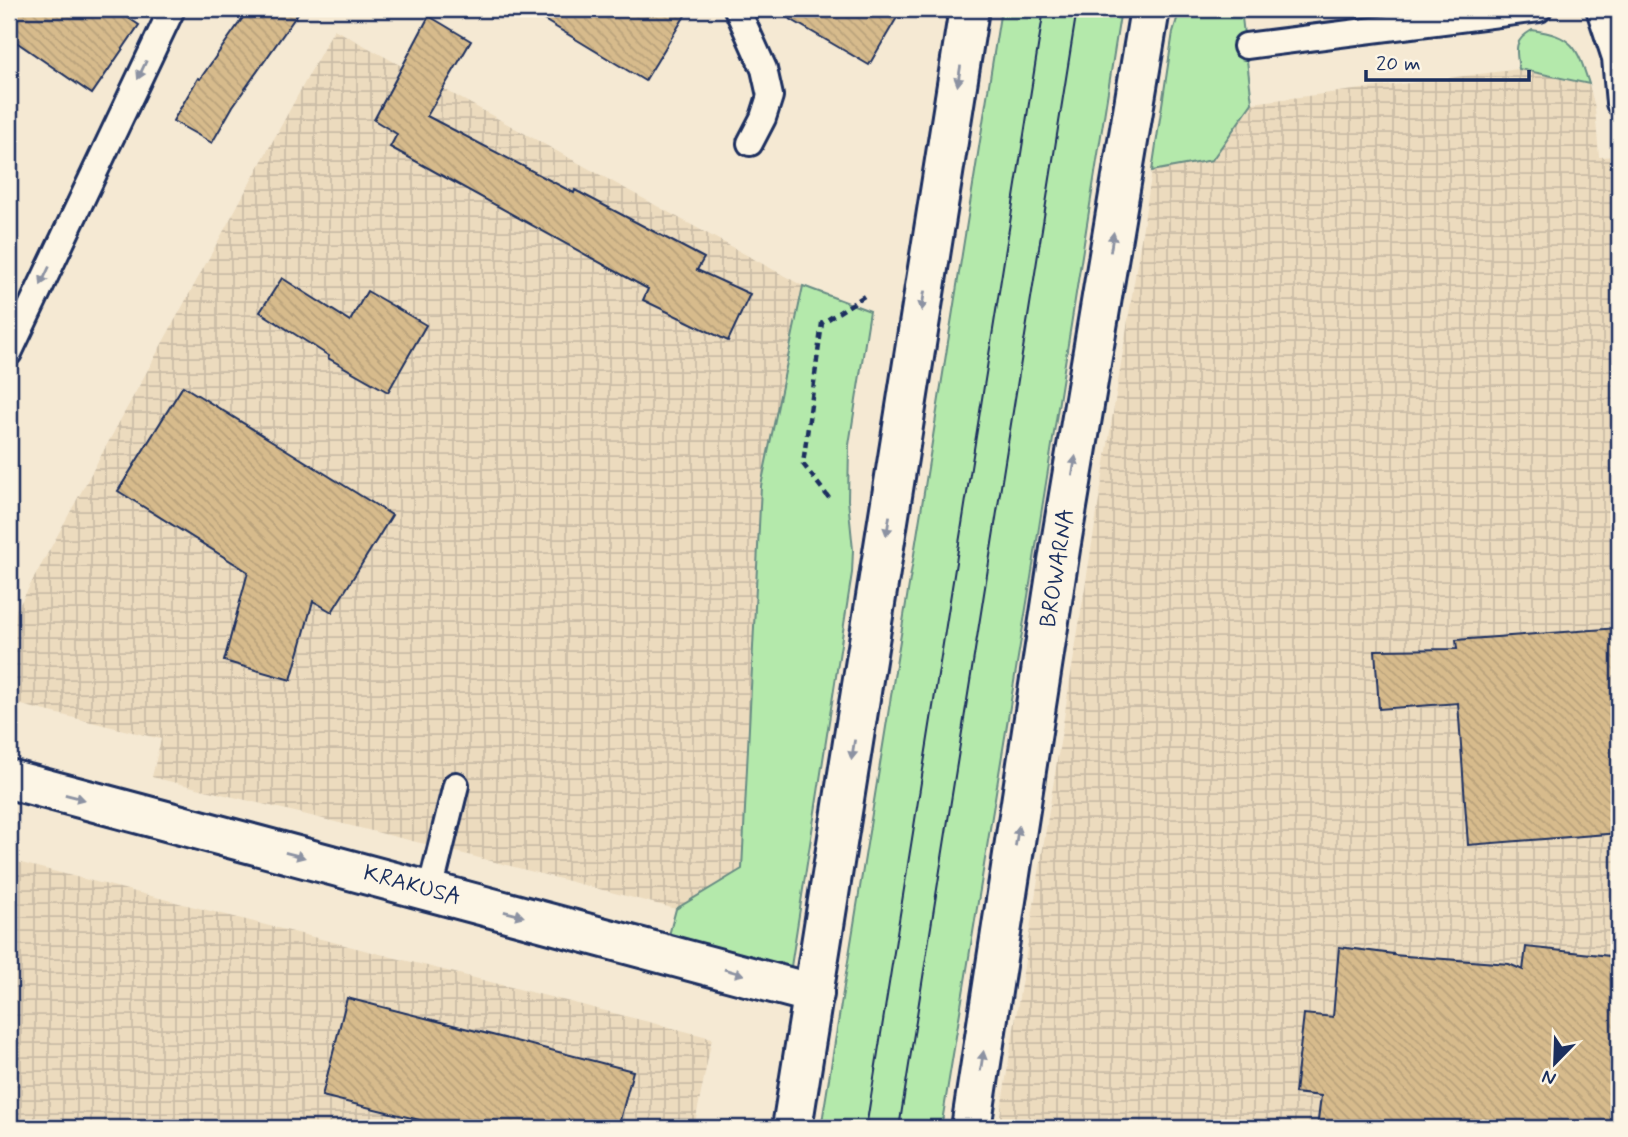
<svg xmlns="http://www.w3.org/2000/svg" width="1628" height="1137" font-family="Mynerve,sans-serif">
<style>
.industrial{fill:url(#industrial-grid)}
.green{fill:#b4e9ab;stroke:#688c84;stroke-width:2}
.building{fill:url(#building-back-hatch);stroke:#1b2f5e;stroke-width:2}
.lines{fill:none;stroke-linecap:round;stroke-linejoin:round}
.lane-casing{stroke:#1b2f5e;stroke-width:30}
.street-casing{stroke:#1b2f5e;stroke-width:44}
.secondary-casing{stroke:#1b2f5e;stroke-width:44}
.path{stroke:#1b2f5e;stroke-width:4.5;stroke-dasharray:7 5;stroke-linecap:butt}
.lane{stroke:#fcf5e5;stroke-width:24}
.street{stroke:#fcf5e5;stroke-width:38}
.secondary{stroke:#fcf5e5;stroke-width:38}
.tram{stroke:#1b2f5e;stroke-width:2}
.oneway{fill:#8c92a2}
.labels{text-anchor:middle;dominant-baseline:central;stroke-width:5;stroke-linejoin:round;paint-order:stroke}
.street-label{font-size:23px;fill:#1b2f5e;stroke:#fcf5e5}
</style>
<defs>
<pattern id="industrial-grid" width="8" height="8" patternUnits="userSpaceOnUse" patternTransform="scale(1.75)"><rect width="8" height="8" fill="#ecdbbe"/><path d="M0 4h8M4 0v8" fill="none" stroke="#cabca6"/></pattern>
<pattern id="building-back-hatch" width="6" height="6" patternUnits="userSpaceOnUse" patternTransform="scale(1.75)"><rect width="6" height="6" fill="#d7bb8c"/><path d="M-1 5l2 2M0 0l6 6M5-1l2 2" fill="none" stroke="#b8a17b"/></pattern>
</defs>
<rect width="100%" height="100%" fill="#f5e9d3"/>
<filter id="ink" filterUnits="userSpaceOnUse"><feTurbulence type="fractalNoise" baseFrequency=".0143" numOctaves="2"/><feDisplacementMap in="SourceGraphic" scale="14" xChannelSelector="R" yChannelSelector="G"/><feConvolveMatrix kernelMatrix="1 2 1 2 8 2 1 2 1" color-interpolation-filters="sRGB"/></filter>
<g filter="url(#ink)">
<!-- industrial -->
<g class="industrial">
<path d="M334 29 803 286 761 486 742 869 676 909 441 848 152 777 161 739 9 702V624Z"/>
<path d="M1519 69 1589 84 1595 108 1599 157 1619 156V1128H998L1152 171 1212 160 1252 103Z"/>
<path d="M9 860 712 1038 694 1128H9Z"/>
</g>
<!-- green -->
<g class="green">
<path d="M1001 9H1121L1031 578 941 1128H821L927 474Z"/>
<path d="M1180 9H1241L1252 103 1212 160 1152 171 1173 32Z"/>
<path d="M1532 30C1573 36 1577 46 1589 84L1519 69C1516 49 1513 41 1532 30Z"/>
<path d="M803 286 870 311 849 445 848 500 853 550 852 573 788 986 664 954 676 909 742 869 761 486Z"/>
</g>
<!-- building -->
<g class="building">
<path d="M9 9H115L139 25 92 94 9 37Z"/>
<path d="M249 9H301L233 106 212 143 173 121 198 78 200 79Z"/>
<path d="M526 9H689L645 81Z"/>
<path d="M773 9H902L869 65Z"/>
<path d="M429 16 471 41 427 116 574 193 575 190 704 258 697 270 750 294 728 341 643 300 648 289 390 147 397 134 374 120Z"/>
<path d="M282 278 350 321 367 291 426 325 388 392 328 358 329 356 260 312Z"/>
<path d="M183 386 392 515 332 612 313 601 291 680 224 661 248 572 118 491Z"/>
<path d="M1619 628V833L1468 845 1458 703 1379 709 1375 650 1457 649 1456 640Z"/>
<path d="M1339 947 1393 954V955L1509 964 1523 970 1526 947 1619 957V1128H1317L1321 1096 1295 1093 1304 1014 1333 1017Z"/>
<path d="M347 998 633 1071 618 1128H452L322 1096Z"/>
</g>
<g class="lines">
<defs>
<g id="lane">
<path d="M737 9 764 69 770 96 763 118 750 143"/>
<path d="M1599 9 1615 58 1619 103"/>
<path d="M1246 46 1539 9"/>
<path d="M9 353 172 9"/>
<path d="M430 891 456 785"/>
</g>
<path id="street" d="M9 779 814 994"/>
<g id="secondary">
<path d="M792 1128 969 9"/>
<path d="M971 1128 1060 549 1150 9"/>
</g>
</defs>
<!-- lane casing -->
<use href="#lane" class="lane-casing"/>
<!-- street casing -->
<use href="#street" class="street-casing"/>
<!-- secondary casing -->
<use href="#secondary" class="secondary-casing"/>
<!-- path -->
<path class="path" d="M829 498 803 464 822 323 866 295"/>
<!-- lane -->
<use href="#lane" class="lane"/>
<!-- street -->
<use href="#street" class="street"/>
<!-- secondary -->
<use href="#secondary" class="secondary"/>
<!-- tram -->
<g class="tram">
<path d="M866 1128 1044 9"/>
<path d="M899 1128 1077 9"/>
</g>
</g>
<!-- one-way arrows -->
<defs><path id="oneway-solid" d="M-6-.8H1V-3.2L6.5 0L1 3.2V.8H-6Z" transform="scale(1.75)"/></defs>
<g class="oneway">
<use href="#oneway-solid" transform="translate(142 70) rotate(115)"/>
<use href="#oneway-solid" transform="translate(959 76) rotate(99)"/>
<use href="#oneway-solid" transform="translate(1112 242) rotate(-81)"/>
<use href="#oneway-solid" transform="translate(45 276) rotate(115)"/>
<use href="#oneway-solid" transform="translate(923 301) rotate(99)"/>
<use href="#oneway-solid" transform="translate(1074 466) rotate(-81)"/>
<use href="#oneway-solid" transform="translate(888 526) rotate(99)"/>
<use href="#oneway-solid" transform="translate(853 750) rotate(99)"/>
<use href="#oneway-solid" transform="translate(75 797) rotate(15)"/>
<use href="#oneway-solid" transform="translate(1017 836) rotate(-81)"/>
<use href="#oneway-solid" transform="translate(295 855) rotate(15)"/>
<use href="#oneway-solid" transform="translate(514 914) rotate(15)"/>
<use href="#oneway-solid" transform="translate(734 972) rotate(16)"/>
<use href="#oneway-solid" transform="translate(982 1061) rotate(-81)"/>
</g>
</g>
<g class="labels">
<!-- street labels -->
<g class="street-label">
<text transform="translate(1058 568) rotate(-81)">BROWARNA</text>
<text transform="translate(412 886) rotate(15)">KRAKUSA</text>
</g>
</g>
<!-- margin -->
<rect width="1628" height="1137" fill="none" stroke="#fcf5e5" stroke-width="35"/>
<rect x="18" y="18" width="1593" height="1102" fill="none" stroke="#1b2f5e" stroke-width="2.5" filter="url(#ink)"/>
<!-- north arrow -->
<g transform="translate(1555 1063) rotate(203)" stroke="#fcf5e5" stroke-width="5" paint-order="stroke">
<path d="M0-5L12 26L0 18L-12 26Z" fill="#1b2f5e"/>
<text y="-10" font-size="19" font-weight="bold" text-anchor="middle" fill="#1b2f5e">N</text>
</g>
<!-- scale -->
<path d="M1366 70v10h163v-10" fill="none" stroke="#1b2f5e" stroke-width="3.5"/>
<text x="1376" y="70" font-size="21" fill="#1b2f5e" stroke="#fcf5e5" stroke-width="5" paint-order="stroke">20 m</text>
</svg>
